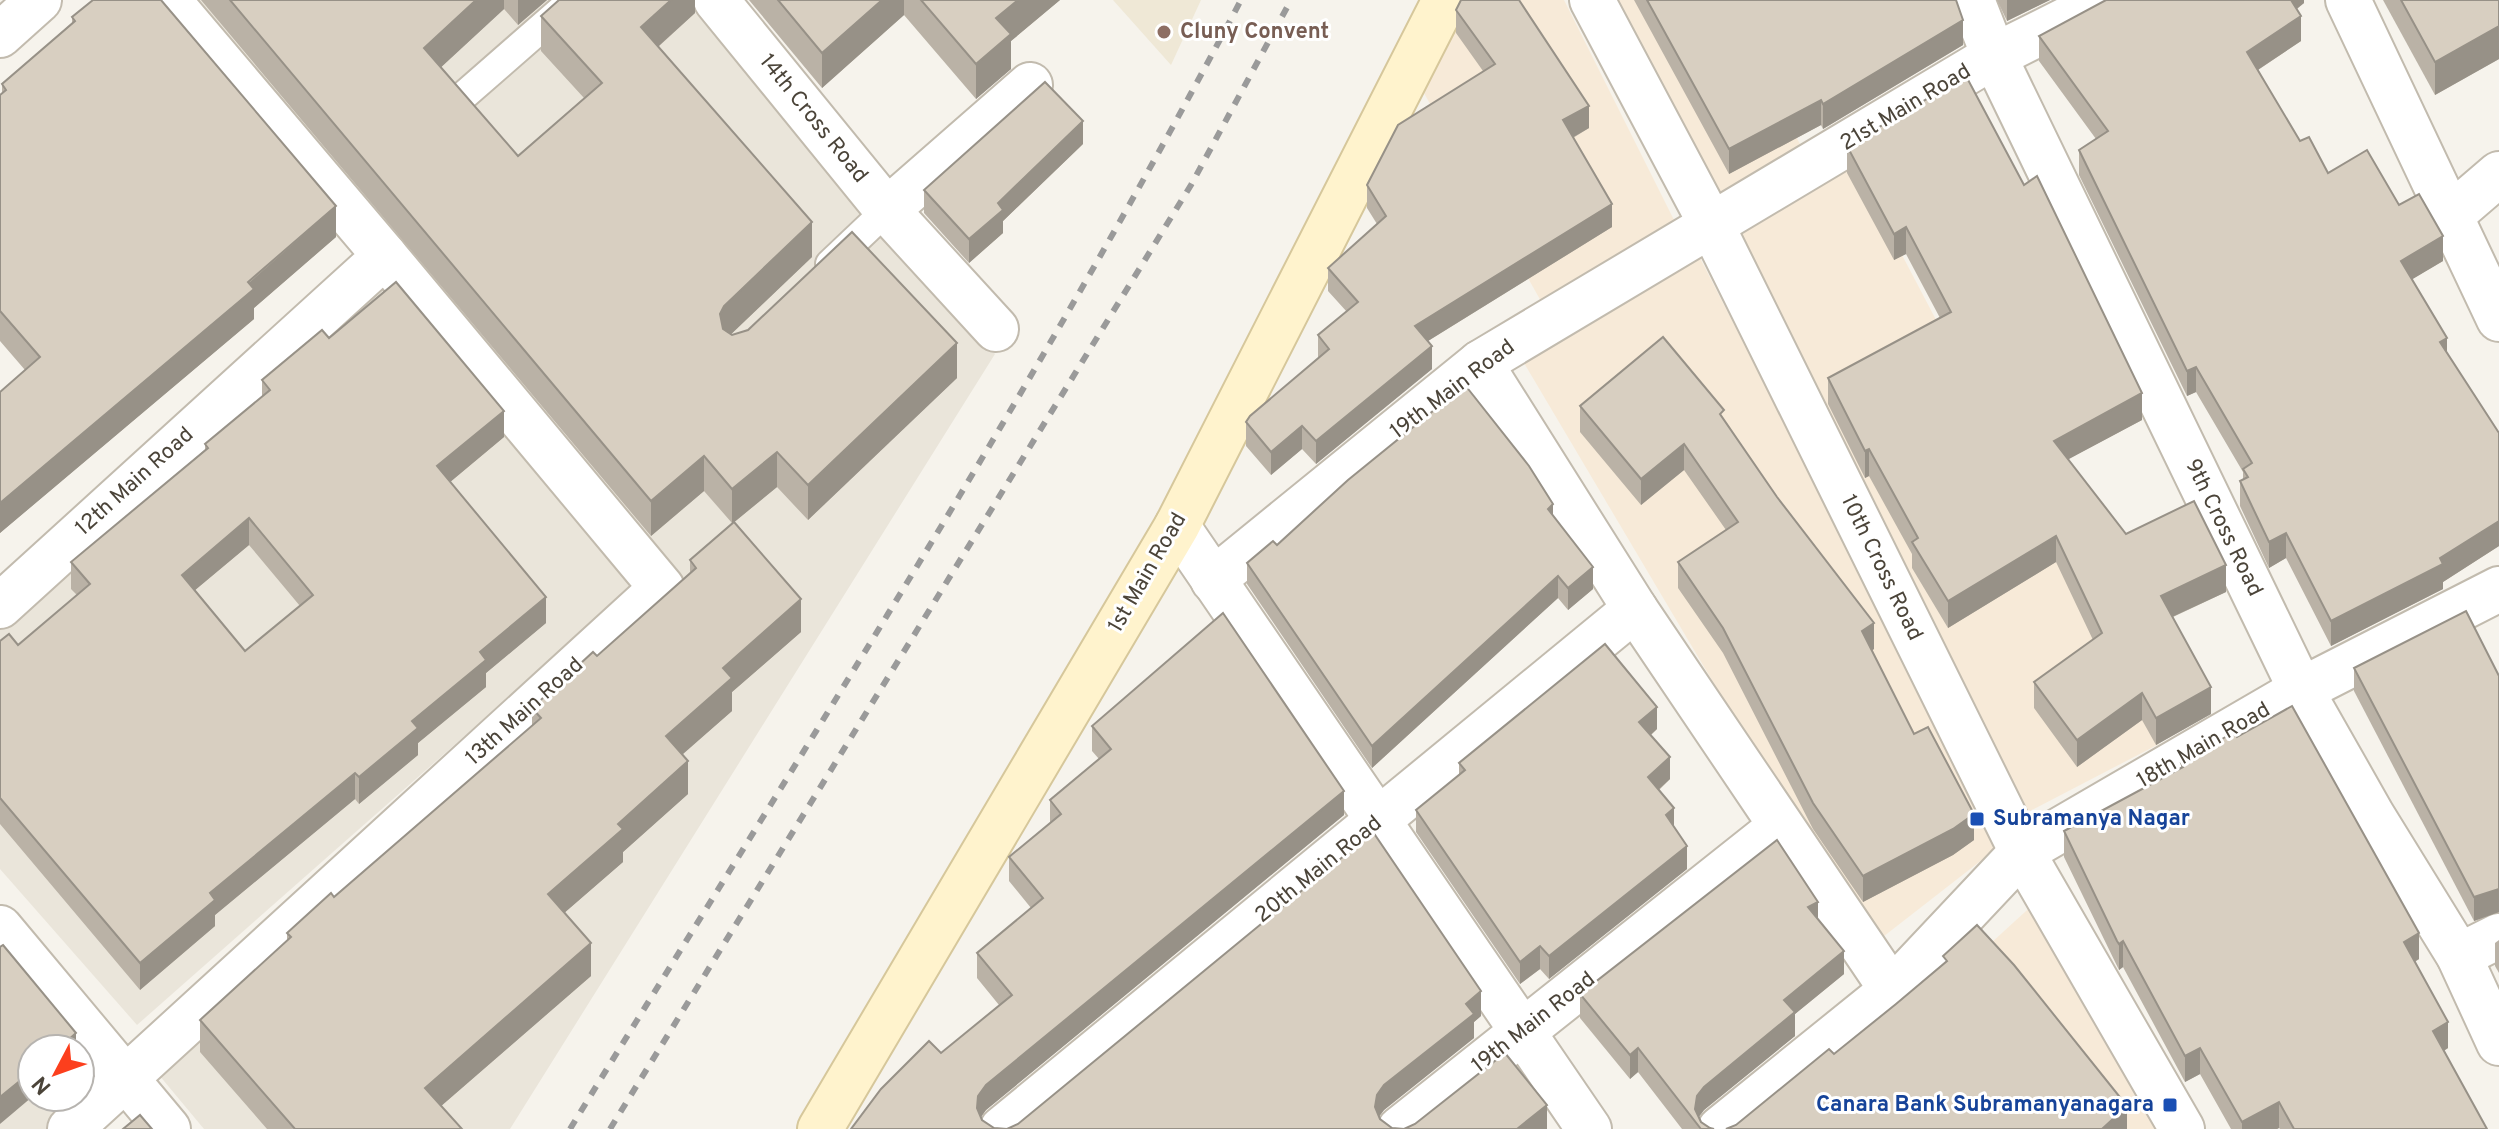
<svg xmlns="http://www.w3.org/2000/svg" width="2499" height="1129" font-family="Overpass,sans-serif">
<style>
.residential{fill:#eae5da;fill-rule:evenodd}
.commercial{fill:#f7ead8}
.education{fill:#efe8d6}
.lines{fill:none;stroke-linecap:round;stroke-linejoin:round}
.service-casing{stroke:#c2bbae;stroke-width:32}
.minor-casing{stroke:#c2bbae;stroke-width:48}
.tertiary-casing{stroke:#c2bbae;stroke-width:48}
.secondary-casing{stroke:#d6c79b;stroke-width:48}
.service{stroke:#fff;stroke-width:28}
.minor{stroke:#fff;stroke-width:44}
.tertiary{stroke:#fff;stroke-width:44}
.secondary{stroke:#fff3cd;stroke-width:44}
.rail{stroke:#9a9a9a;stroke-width:6;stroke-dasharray:10 10;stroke-linecap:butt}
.wall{fill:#bab2a6;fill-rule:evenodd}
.shaded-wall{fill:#979187}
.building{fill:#d8cfc1;stroke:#979187;stroke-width:2;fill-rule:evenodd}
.education-dot{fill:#8d6e63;stroke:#fff;stroke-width:3}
.transit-dot{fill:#1a4fb4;stroke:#fff;stroke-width:3}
.labels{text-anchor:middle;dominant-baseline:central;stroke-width:6;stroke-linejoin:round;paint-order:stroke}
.education-label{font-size:22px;font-weight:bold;fill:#785e54;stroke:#fff;text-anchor:start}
.street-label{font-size:22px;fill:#4b4439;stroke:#fff}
.transit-label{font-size:22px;font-weight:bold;fill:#164399;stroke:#fff;text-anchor:start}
</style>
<rect width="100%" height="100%" fill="#f6f3ec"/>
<!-- residential -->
<g class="residential">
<path d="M176 0H684L995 354 510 1129H204L154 1069 681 593Z"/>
<path d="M389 283 647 575 137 1025 0 869V626Z"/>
<path d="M0 940 114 1075 51 1129H0ZM32 1049H80V1097H32Z"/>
</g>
<!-- commercial -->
<g class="commercial">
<path d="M1470 0H1564L1676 224 1542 303 1420 86Z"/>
<path d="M1603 0H1719L1804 151 1710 204Z"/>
<path d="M1851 158 2159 744 2026 813 1718 227Z"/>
<path d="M1700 258 2001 845 1870 947 1524 363Z"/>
<path d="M2037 901 2159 1129H1904L1886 1039Z"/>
</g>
<!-- education -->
<path class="education" d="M1113 0H1201L1171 65Z"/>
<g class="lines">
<defs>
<g id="service">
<path d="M462 97 573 0"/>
<path d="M830 264 887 210"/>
</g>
<g id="minor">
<path d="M716 0 887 210 996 329"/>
<path d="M1972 0 1994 56 2301 690 2372 815 2459 956 2499 1043"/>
<path d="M2348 0 2499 319"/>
<path d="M887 210 1030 85"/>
<path d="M2450 216 2499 174"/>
<path d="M1480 363 1635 609 1892 990"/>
<path d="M1177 526 1589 1129"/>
<path d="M1213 580 1480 363 1994 56 2106 0"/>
<path d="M0 606 385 256 168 0"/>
<path d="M0 928 168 1129"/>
<path d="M2459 956 2499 936"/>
<path d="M70 1129 662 588 385 256"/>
<path d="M1002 1129 1635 609"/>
<path d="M1400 1129 1780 827"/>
<path d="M1720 1129 1892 990 2022 852 2301 690 2499 589"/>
</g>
<g id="tertiary">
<path d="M1592 0 1711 224 2022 852 2182 1129"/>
<path d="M0 35 39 0"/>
</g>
<path id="secondary" d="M820 1129 1177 526 1445 0"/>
</defs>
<!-- service casing -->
<use href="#service" class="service-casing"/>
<!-- minor casing -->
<use href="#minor" class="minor-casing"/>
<!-- tertiary casing -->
<use href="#tertiary" class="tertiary-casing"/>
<!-- secondary casing -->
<use href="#secondary" class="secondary-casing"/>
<!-- service -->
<use href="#service" class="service"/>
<!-- minor -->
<use href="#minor" class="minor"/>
<!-- tertiary -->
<use href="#tertiary" class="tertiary"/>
<!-- secondary -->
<use href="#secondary" class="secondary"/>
<!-- rail -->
<g class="rail">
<path d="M570 1129C799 756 1037 387 1241 0"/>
<path d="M610 1129 1191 185 1291 0"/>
</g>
</g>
<!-- wall -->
<g class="wall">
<path d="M201 0H547L518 25 504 9 441 67 518 156 584 98 541 51V16L695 0V13L658 47 812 257 731 334 957 378 808 520 777 487 734 522 801 632 732 692V711L682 754 688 794 623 852V862L564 913 591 976 441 1106 462 1129H267L200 1052V1020L287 941V933L334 897 532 726V708L597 656 690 574V560L732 523 704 491 651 536Z"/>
<path d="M749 0H1060L1011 41V69L976 99 904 15 822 88Z"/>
<path d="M1634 0H1956L1963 45 1823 129 1821 125 1729 174Z"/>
<path d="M1997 0H2050L2007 21Z"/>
<path d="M2304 0V3L2297 9 2301 41 2258 70 2300 141 2328 173 2399 205 2443 261 2412 279 2447 353 2499 433V546L2443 582V589L2331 646 2286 558 2269 568 2240 506V481L2243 479V472L2196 392 2187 396 2079 175V150L2096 139 2039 61V36Z"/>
<path d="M2383 0H2499V59L2435 95Z"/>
<path d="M1456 10 1589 128 1573 138 1612 227 1428 341 1432 369 1316 464 1302 449 1271 475 1246 446V422L1318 358V335L1347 312 1328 291V268L1377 224 1367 208V185L1483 71 1456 33Z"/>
<path d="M72 17 336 237 254 308V319L0 533V392L25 370 0 341V95L2 94V84L72 23Z"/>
<path d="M1083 144 1003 221V233L969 263 924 213V190Z"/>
<path d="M1847 146 2142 420 2068 459 2126 534 2226 592 2173 617 2211 714 2156 745 2142 720 2077 767 2034 708V682L2093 640 2056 562 1948 628 1912 568V554L1869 476 1865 478 1828 404V378L1940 318 1906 254 1894 260 1847 173Z"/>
<path d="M329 338 504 437 450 482 546 623 486 673V687L418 743V755L359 804 355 799 215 915V926L140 990 0 824V641L18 645 77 595 71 589V562L205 450V444L262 397V380ZM249 545 300 606 245 651 195 590Z"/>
<path d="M1580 406 1724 420 1874 649 1872 650 1914 734 1974 840 1953 855 1863 902 1813 829 1723 653 1678 588V562L1726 530 1684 470 1641 505 1580 432Z"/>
<path d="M1553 515 1593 589 1568 610 1558 598 1372 768 1247 584V563L1277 545Z"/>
<path d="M2354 668 2499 676V912L2474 921 2354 691Z"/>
<path d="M1092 726 1344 815 986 1110 981 1117 982 1120 994 1128 1007 1129 1481 1016 1474 1022V1038L1384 1110 1379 1117 1380 1119 1392 1128 1404 1129H1547H851L999 1005 977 978V953L1031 908 1009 881V857L1050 823V800L1099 759 1092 751Z"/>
<path d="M1657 729 1651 735 1670 779 1659 790 1674 827 1687 869 1549 979 1540 969 1520 984 1416 832V810L1459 775V763Z"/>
<path d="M2237 737 2419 959 2415 962 2448 1048 2444 1051 2487 1129H2280L2279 1128 2277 1129H2231L2200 1074 2185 1082 2123 967 2119 970 2064 857V831L2181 768V763Z"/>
<path d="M1818 919 1844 974 1795 1014V1036L1704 1110 1699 1117 1701 1122 1710 1128 1714 1129H1682L1638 1072 1630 1079 1580 1018V994Z"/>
<path d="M2499 940V973L2495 966V943Z"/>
</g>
<!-- shaded-wall -->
<g class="shaded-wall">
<path d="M476 0H504V9L424 83V48Z"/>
<path d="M518 0H547L518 25Z"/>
<path d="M671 0H695V13L641 62V27Z"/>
<path d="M882 0H904V15L822 88V53Z"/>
<path d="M1018 0H1060L1011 41V69L976 99V64L996 18Z"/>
<path d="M2007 0H2050L2007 21Z"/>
<path d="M2286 0H2304V3L2286 17Z"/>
<path d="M2301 16V41L2247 77V52Z"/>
<path d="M1963 20V45L1823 129V104Z"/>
<path d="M2499 26V59L2435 95V62Z"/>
<path d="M1821 100V125L1729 174V149Z"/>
<path d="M1589 106V128L1563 143V120Z"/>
<path d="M1083 121V144L1003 221V233L969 263V239L998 203Z"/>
<path d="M1612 204V227L1415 349V326Z"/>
<path d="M336 206V237L254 308V319L0 533V503Z"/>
<path d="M812 222V257L724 341 720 314 724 306Z"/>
<path d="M1906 227V254L1894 260V234Z"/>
<path d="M2443 236V261L2401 286V261Z"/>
<path d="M2447 338V363L2440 342Z"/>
<path d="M957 343V378L808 520V485Z"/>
<path d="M1432 346V369L1316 464V441Z"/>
<path d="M2196 367V392L2187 396V371Z"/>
<path d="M2142 393V420L2054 467V441Z"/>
<path d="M504 411V437L437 493V466Z"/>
<path d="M1302 426V449L1271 475V452Z"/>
<path d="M1684 444V470L1641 505V479Z"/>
<path d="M1869 449V476L1865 478V451Z"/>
<path d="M777 452V487L732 524V489Z"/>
<path d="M704 456V491L651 536V501Z"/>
<path d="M1553 504V526L1548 509Z"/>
<path d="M249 518V545L182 601V575Z"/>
<path d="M2499 521V546L2443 582V589L2331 646V621L2440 558Z"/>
<path d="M2286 533V558L2269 568V542Z"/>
<path d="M2056 536V562L1948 628V601Z"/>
<path d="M2226 565V592L2161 622V596Z"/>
<path d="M1593 567V589L1568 610V588Z"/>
<path d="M1558 576V598L1372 768V746Z"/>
<path d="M546 597V623L486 673V687L418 743V755L359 804V777L480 652Z"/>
<path d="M801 599V632L732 692V711L666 769V736L723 668Z"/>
<path d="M1874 623V649L1862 657V631Z"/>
<path d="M2211 687V714L2156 745V718Z"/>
<path d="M2142 693V720L2077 767V740Z"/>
<path d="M1657 707V729L1639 745V722Z"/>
<path d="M1670 757V779L1648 799V777Z"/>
<path d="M688 761V794L623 852V862L548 927V894L618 824Z"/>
<path d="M355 773V799L215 915V926L140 990V963L210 893Z"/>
<path d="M1344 791V815L986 1110 978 1121 977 1108 978 1096 986 1085Z"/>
<path d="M1674 808V831L1666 815Z"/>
<path d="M1974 814V840L1953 855 1863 902V876Z"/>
<path d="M1687 846V869L1549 979V956Z"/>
<path d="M2499 889V912L2474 921V897Z"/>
<path d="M1818 902V925L1808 907Z"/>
<path d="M2419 933V959L2404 967V942Z"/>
<path d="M2123 941V967L2119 970V944Z"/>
<path d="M591 943V976L425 1120V1088Z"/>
<path d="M1540 946V969L1520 984V962Z"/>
<path d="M1844 951V974L1795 1014V1036L1704 1110 1697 1119 1695 1109 1697 1096 1704 1087 1784 1000Z"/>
<path d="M1481 991V1016L1474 1022V1038L1384 1110 1377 1119 1375 1107 1377 1095 1384 1085 1466 1004Z"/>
<path d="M2448 1022V1048L2433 1057V1031Z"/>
<path d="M76 1033V1049H58Z"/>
<path d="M1638 1048V1072L1630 1079V1055Z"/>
<path d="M2200 1048V1074L2185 1082V1056Z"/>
<path d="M32 1071V1097L0 1124V1097Z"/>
<path d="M2279 1102V1128L2277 1129H2242V1122Z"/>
<path d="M1547 1105V1129H1517Z"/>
<path d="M2127 1106V1129H2102Z"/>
</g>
<!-- building -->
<g class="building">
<path d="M93 0H161L336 206 248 282 254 289 0 503V392L40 357 0 311V95L6 90 2 84 75 21 72 17Z"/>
<path d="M230 0H476L424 48 518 156 602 83 541 16 559 0H671L641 27 812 222 724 306 720 314 723 329 732 335 748 330 852 232 957 343 808 485 777 452 732 489 704 456 651 501Z"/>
<path d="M778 0H882L822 53Z"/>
<path d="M921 0H1018L996 18 1011 34 976 64Z"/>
<path d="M1461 0H1519L1589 106 1563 120 1612 204 1415 326 1432 346 1316 441 1302 426 1271 452 1246 422 1250 416 1329 349 1318 335 1358 302 1328 268 1386 216 1367 185 1398 125 1495 64 1456 10Z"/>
<path d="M1647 0H1956L1963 20 1823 104 1821 100 1729 149Z"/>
<path d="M2106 0H2291L2301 16 2247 52 2300 141 2309 137 2328 173 2367 150 2399 205 2419 194 2443 236 2401 261 2447 338 2440 342 2499 433V521L2440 558 2443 564 2331 621 2286 533 2269 542 2240 481 2248 477 2243 469 2252 463 2196 367 2187 371 2079 150 2108 131 2039 36Z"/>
<path d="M2401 0H2499V26L2435 62Z"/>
<path d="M1966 76 2024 185 2037 176 2142 393 2054 441 2126 534 2194 501 2226 565 2161 596 2211 687 2156 718 2142 693 2077 740 2034 682 2102 633 2056 536 1948 601 1912 542 1918 538 1869 449 1865 451 1828 378 1951 312 1906 227 1894 234 1847 146Z"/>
<path d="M1045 82 1083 121 998 203 1003 210 969 239 924 190Z"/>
<path d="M396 282 504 411 437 466 546 597 480 652 486 660 412 721 418 728 359 777 355 773 210 893 215 900 140 963 0 798V641L9 634 18 645 90 584 71 562 208 448 205 444 270 390 262 380 322 330 329 338ZM249 518 313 595 245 651 182 575Z"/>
<path d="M1663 337 1724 410 1720 414 1777 497 1874 623 1862 631 1914 734 1928 727 1974 814 1953 829 1863 876 1813 803 1723 628 1678 562 1738 522 1684 444 1641 479 1580 406Z"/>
<path d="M1465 385 1529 466 1553 504 1548 509 1593 567 1568 588 1558 576 1372 746 1247 563 1273 541 1277 545 1348 480Z"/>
<path d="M734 522 801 599 723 668 732 678 666 736 688 761 618 824 623 829 548 894 591 943 425 1088 462 1129H295L200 1020 291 937 287 933 331 893 334 897 541 718 532 708 593 652 597 656 696 568 690 560Z"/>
<path d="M2466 611 2499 676V889L2474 897 2354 668Z"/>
<path d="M1223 613 1344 791 986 1085 978 1096 977 1108 982 1120 994 1128 1007 1129 1018 1124 1373 832 1481 991 1466 1004 1474 1014 1384 1085 1377 1095 1375 1107 1380 1119 1392 1128 1404 1129 1415 1124 1505 1053 1547 1105 1517 1129H851L881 1089 929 1041 941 1053 1012 995 977 953 1043 898 1009 857 1061 814 1050 800 1111 749 1092 726Z"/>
<path d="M1605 644 1657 707 1639 722 1670 757 1648 777 1674 808 1666 815 1687 846 1549 956 1540 946 1520 962 1416 810 1465 770 1459 763Z"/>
<path d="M2292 706 2419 933 2404 942 2448 1022 2433 1031 2487 1129H2294L2279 1102 2242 1122 2200 1048 2185 1056 2123 941 2119 944 2117 941 2064 831 2183 767 2181 763 2234 732 2237 737Z"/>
<path d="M1777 840 1818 902 1808 907 1844 951 1784 1000 1795 1012 1704 1087 1697 1096 1695 1109 1701 1122 1710 1128 1714 1129H1701L1638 1048 1630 1055 1580 994Z"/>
<path d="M1977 925 2014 965 2127 1106 2102 1129H1726L1736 1125 1829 1049 1834 1054 1896 1004 1947 961 1943 956Z"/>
<path d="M3 945 76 1033 58 1049H32V1071L0 1097V947Z"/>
<path d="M140 1115 152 1129H123Z"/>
</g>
<!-- markers -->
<circle class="education-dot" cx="1164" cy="32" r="8"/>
<g class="transit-dot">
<rect x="1969" y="811" width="16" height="16" rx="4"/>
<rect x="2162" y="1097" width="16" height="16" rx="4"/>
</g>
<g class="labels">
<!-- education labels -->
<g class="education-label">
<text x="1180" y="32">Cluny Convent</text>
</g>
<!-- street labels -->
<g class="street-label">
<text transform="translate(1906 108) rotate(-31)">21st Main Road</text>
<text transform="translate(813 119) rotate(51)">14th Cross Road</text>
<text transform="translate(1453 390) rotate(-37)">19th Main Road</text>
<text transform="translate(135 482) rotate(-42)">12th Main Road</text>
<text transform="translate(2223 528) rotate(64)">9th Cross Road</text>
<text transform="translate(1881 568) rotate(64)">10th Cross Road</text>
<text transform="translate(1148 573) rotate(-60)">1st Main Road</text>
<text transform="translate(525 712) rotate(-42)">13th Main Road</text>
<text transform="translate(2204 746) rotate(-30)">18th Main Road</text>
<text transform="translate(1319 870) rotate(-39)">20th Main Road</text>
<text transform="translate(1534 1023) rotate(-38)">19th Main Road</text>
</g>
<!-- transit labels -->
<g class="transit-label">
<text x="1993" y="819">Subramanya Nagar</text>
<text x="2154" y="1105" text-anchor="end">Canara Bank Subramanyanagara</text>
</g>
</g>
<!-- north arrow -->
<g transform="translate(56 1073) rotate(229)"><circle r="38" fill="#ffffff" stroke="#b7b4b0" stroke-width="2"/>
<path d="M0-6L14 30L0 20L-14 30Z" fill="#fc3f1d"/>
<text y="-12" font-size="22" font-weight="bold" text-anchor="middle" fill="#4b4439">N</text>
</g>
</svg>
